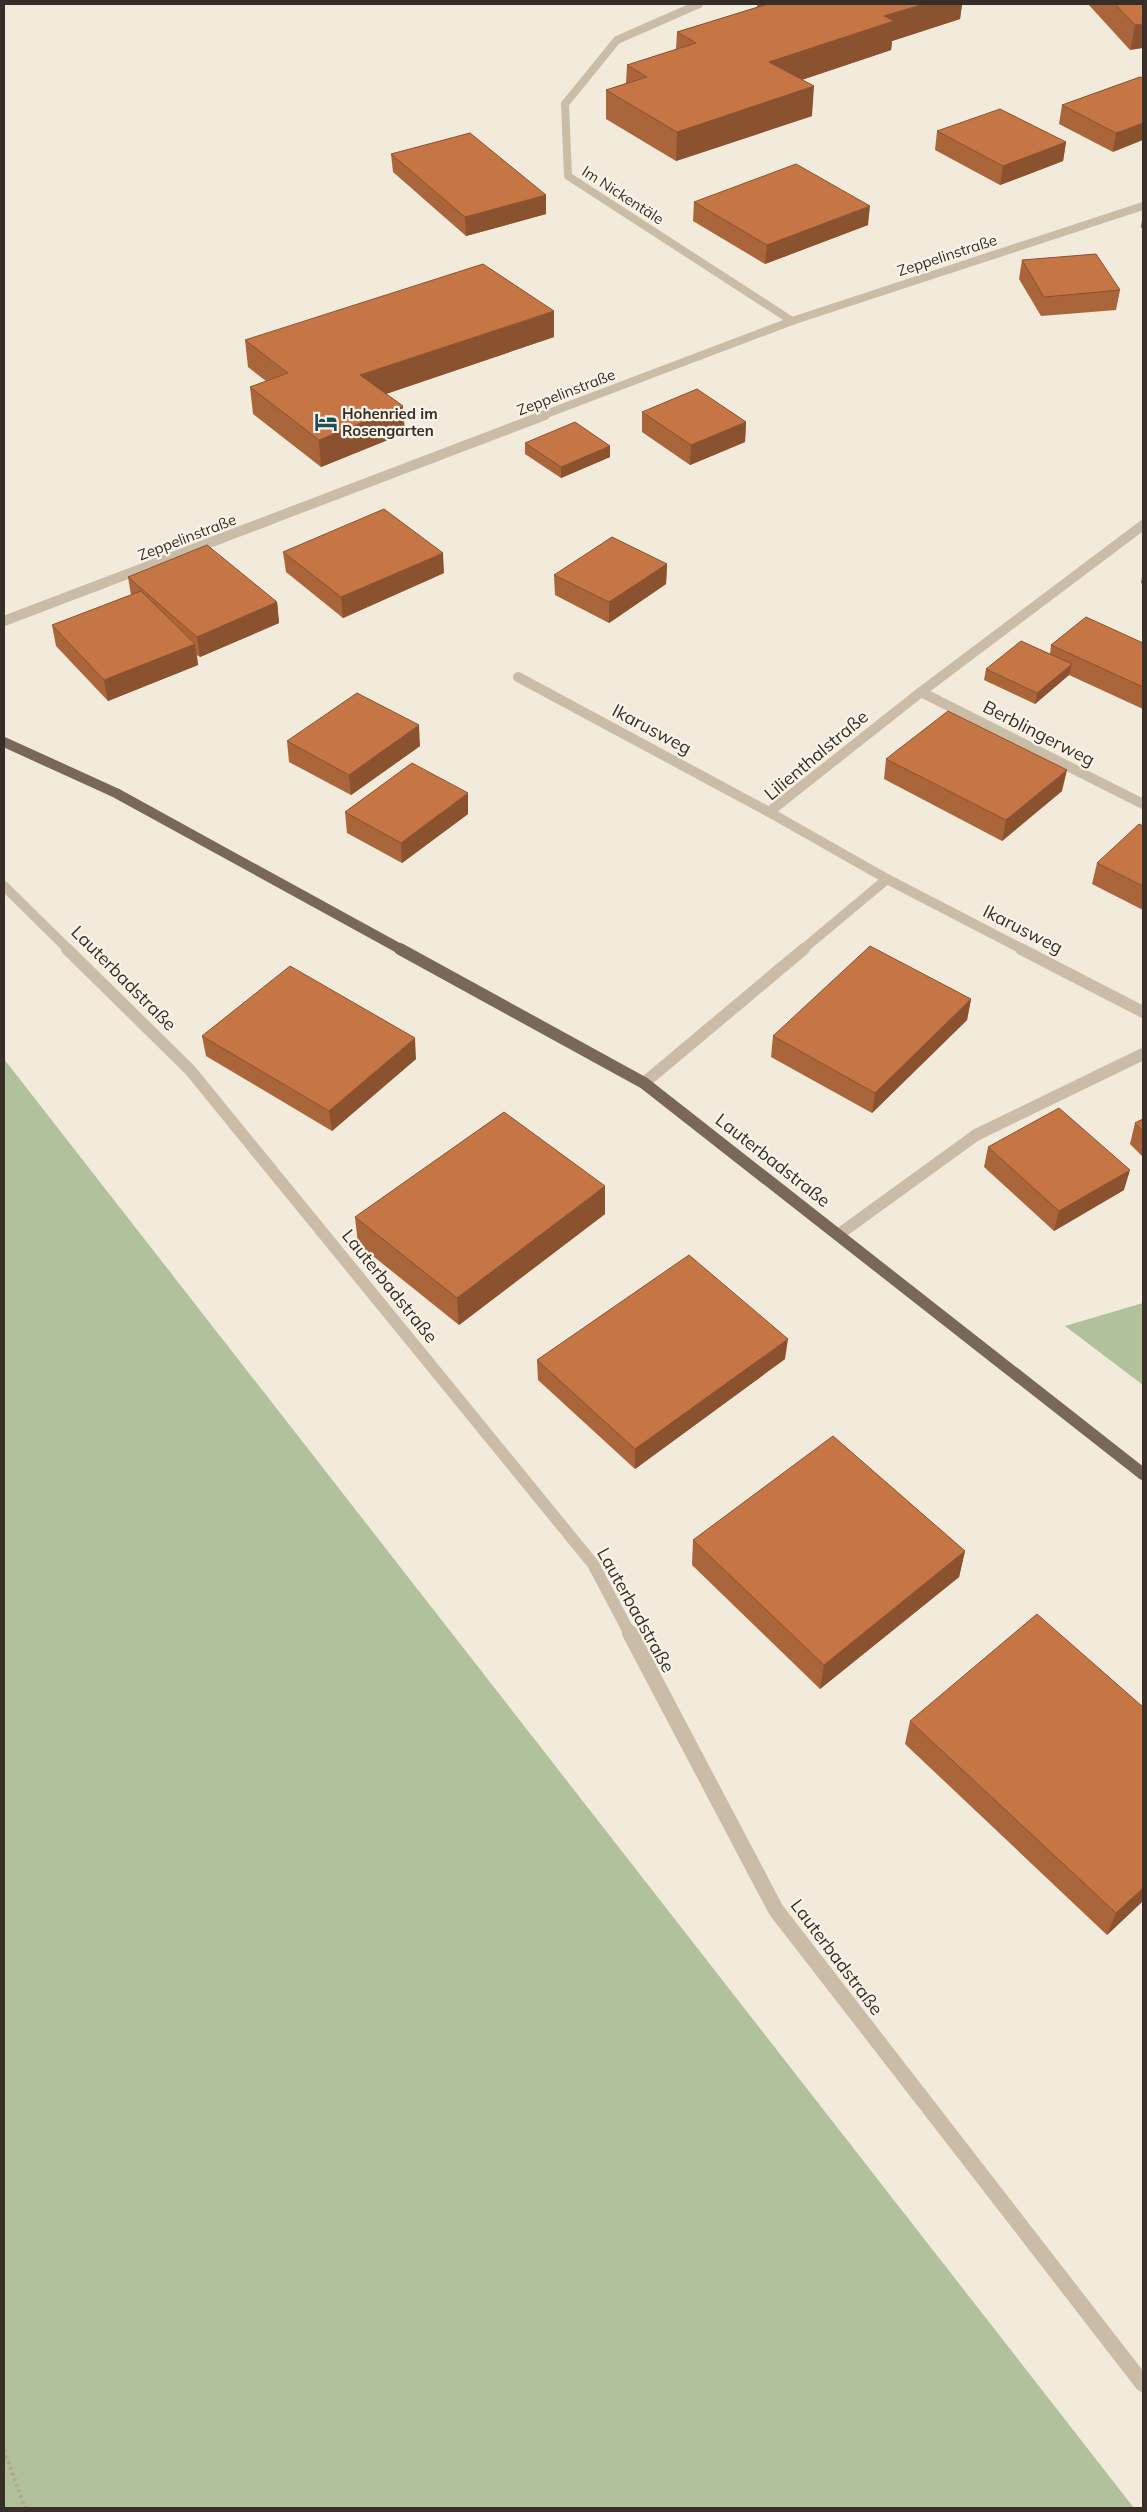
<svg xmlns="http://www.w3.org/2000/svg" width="1147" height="2512" font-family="Mulish,sans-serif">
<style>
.green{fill:#b0c19b}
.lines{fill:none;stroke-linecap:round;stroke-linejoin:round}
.path{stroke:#b6a692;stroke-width:4;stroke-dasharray:3 3;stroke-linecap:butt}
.minor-far3{stroke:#cabca7;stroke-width:8}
.minor-far2{stroke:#cabca7;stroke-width:10}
.minor-far1{stroke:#cabca7;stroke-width:12}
.minor{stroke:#cabca7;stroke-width:16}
.major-far1{stroke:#796759;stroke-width:10}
.major{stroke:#796759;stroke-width:12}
.wall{fill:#aa653b}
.shaded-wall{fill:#8b5230}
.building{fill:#c67545;stroke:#8b5230}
.labels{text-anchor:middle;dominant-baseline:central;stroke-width:4.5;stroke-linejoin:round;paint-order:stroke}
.far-street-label{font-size:15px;fill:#372e28;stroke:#faf4e8}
.far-poi-label{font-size:15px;font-weight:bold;fill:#372e28;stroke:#faf4e8;text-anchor:start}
.street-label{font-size:18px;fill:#372e28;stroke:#faf4e8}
</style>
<rect width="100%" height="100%" fill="#f2eadb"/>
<!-- green -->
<g class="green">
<path d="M4 1059 1134 2508H4Z"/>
<path d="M1143 1303V1385L1065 1326Z"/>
</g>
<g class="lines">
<!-- path -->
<path class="path" d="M4 2450 25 2508"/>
<!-- minor-far3 -->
<g class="minor-far3">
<path d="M699 4 617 40 565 104 568 176 792 321"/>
<path d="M541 416 792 321 1143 206"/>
</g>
<!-- minor-far2 -->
<g class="minor-far2">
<path d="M4 621 545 415"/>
<path d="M518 677 769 812"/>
<path d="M921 692 1143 804"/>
<path d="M887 879 1024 950"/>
<path d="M4 886 69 950"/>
<path d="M802 950 887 879 769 812 921 692 1143 525"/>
</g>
<!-- minor-far1 -->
<g class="minor-far1">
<path d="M67 949 190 1070 593 1564 630 1634"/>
<path d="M1021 949 1143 1012"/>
<path d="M644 1083 804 949"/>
<path d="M838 1235 976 1135 1143 1054"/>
</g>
<!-- minor -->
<path class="minor" d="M630 1633 776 1910 1143 2384"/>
<!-- major-far1 -->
<path class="major-far1" d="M4 742 116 793 402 950"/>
<!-- major -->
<path class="major" d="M400 949 644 1083 1143 1474"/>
</g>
<!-- wall -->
<g class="wall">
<path d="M757 4H962L960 19 892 41 891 50 802 80 812 116 676 161 606 119V90L626 83 627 65 676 49 677 32 757 7Z"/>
<path d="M1088 4H1143L1130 50Z"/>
<path d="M1140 77 1113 152 1059 124 1062 105Z"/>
<path d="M937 131 1066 142 1063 161 1000 185 935 150Z"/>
<path d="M391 154 546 214 466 236 393 172Z"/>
<path d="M694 202 868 225 765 264 693 221Z"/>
<path d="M1143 213V230L1141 227Z"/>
<path d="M1022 260 1120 290 1116 310 1041 316 1019 279Z"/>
<path d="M554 337 386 394 405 433 321 467 253 414 250 387 266 381 248 367 245 340Z"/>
<path d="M642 412 746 422 745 442 690 465 642 432Z"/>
<path d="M525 443 610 446V457L561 478 525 454Z"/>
<path d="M283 552 444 573 343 618 286 572Z"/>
<path d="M667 564 666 584 609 623 555 595 554 575Z"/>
<path d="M1143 571V584L1141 583Z"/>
<path d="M128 577 277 602 279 623 200 657 197 655 198 665 108 701 56 646 52 625 131 595Z"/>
<path d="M1143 643V709L1069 675 1035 704 984 680 986 669 1050 654 1051 645Z"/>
<path d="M287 741 420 746 351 795 289 762Z"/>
<path d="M886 759 1062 791 1002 841 884 779Z"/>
<path d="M345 812 468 814 402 863 347 833Z"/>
<path d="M1143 826V910L1092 884 1097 863Z"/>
<path d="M971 999 967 1020 872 1113 771 1057 773 1036Z"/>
<path d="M202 1036 416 1059 332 1131 206 1056Z"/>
<path d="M1143 1119V1157L1130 1144 1135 1123Z"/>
<path d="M988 1147 1124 1190 1054 1231 984 1167Z"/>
<path d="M605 1214 459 1325 358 1244 355 1217Z"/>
<path d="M785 1359 635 1469 538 1380 537 1360Z"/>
<path d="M693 1540 965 1551 959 1577 820 1689 692 1565Z"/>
<path d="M910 1721 1143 1901 1107 1935 905 1744Z"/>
</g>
<!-- shaded-wall -->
<g class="shaded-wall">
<path d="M924 4H962L960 19 892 41 891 50 768 91 769 62 884 16Z"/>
<path d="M1143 24V48L1130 50 1135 25Z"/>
<path d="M814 86 812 116 676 161 677 132Z"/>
<path d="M1143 123V140L1113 152 1116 133Z"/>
<path d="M1066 142 1063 161 1000 185 1003 166Z"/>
<path d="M546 195V214L466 236 465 217Z"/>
<path d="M870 206 868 225 765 264 767 245Z"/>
<path d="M554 311V337L362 402 360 375Z"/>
<path d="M403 406 405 433 321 467 319 440Z"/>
<path d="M746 422 745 442 690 465 691 445Z"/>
<path d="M610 446V457L561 478V467Z"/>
<path d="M443 553 444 573 343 618 341 597Z"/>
<path d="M667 564 666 584 609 623V602Z"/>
<path d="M277 602 279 623 200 657 197 637Z"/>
<path d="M195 644 198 665 108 701 104 680Z"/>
<path d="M1072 664 1069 675 1035 704 1037 693Z"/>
<path d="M419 725 420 746 351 795 349 775Z"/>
<path d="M1067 770 1062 791 1002 841 1006 820Z"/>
<path d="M468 793V814L402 863 401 843Z"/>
<path d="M971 999 967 1020 872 1113 875 1093Z"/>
<path d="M415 1038 416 1059 332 1131 329 1111Z"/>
<path d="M1130 1170 1124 1190 1054 1231 1059 1211Z"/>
<path d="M605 1186V1214L459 1325 457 1298Z"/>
<path d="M788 1339 785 1359 635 1469V1449Z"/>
<path d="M965 1551 959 1577 820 1689 824 1665Z"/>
<path d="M1143 1888V1901L1107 1935 1116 1913Z"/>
</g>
<!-- building -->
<g class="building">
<path d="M768 4H924L884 16 894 21 769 62 814 86 677 132 606 90 647 77 627 65 696 43 677 32Z"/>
<path d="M1115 4H1143V24L1135 25Z"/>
<path d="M1140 77 1143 78V123L1116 133 1062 105Z"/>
<path d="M1000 109 1066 142 1003 166 937 131Z"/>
<path d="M470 133 546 195 465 217 391 154Z"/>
<path d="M796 164 870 206 767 245 694 202Z"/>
<path d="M1096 254 1120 290 1044 297 1022 260Z"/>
<path d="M483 264 554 311 360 375 403 406 319 440 250 387 288 373 245 340Z"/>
<path d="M697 389 746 422 691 445 642 412Z"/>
<path d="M575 422 610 446 561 467 525 443Z"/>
<path d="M384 509 443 553 341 597 283 552Z"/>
<path d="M612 537 667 564 609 602 554 575Z"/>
<path d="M207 545 277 602 197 637 128 577Z"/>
<path d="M141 591 195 644 104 680 52 625Z"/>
<path d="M1086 617 1143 643V687L1051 645Z"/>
<path d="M1021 641 1072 664 1037 693 986 669Z"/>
<path d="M357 693 419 725 349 775 287 741Z"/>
<path d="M948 711 1067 770 1006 820 886 759Z"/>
<path d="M412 763 468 793 401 843 345 812Z"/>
<path d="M1139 824 1143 826V886L1097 863Z"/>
<path d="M870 946 971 999 875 1093 773 1036Z"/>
<path d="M290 966 415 1038 329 1111 202 1036Z"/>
<path d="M1059 1108 1130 1170 1059 1211 988 1147Z"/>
<path d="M504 1112 605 1186 457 1298 355 1217Z"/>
<path d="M1143 1119V1131L1135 1123Z"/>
<path d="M689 1255 788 1339 635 1449 537 1360Z"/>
<path d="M833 1436 965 1551 824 1665 693 1540Z"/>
<path d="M1037 1614 1143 1707V1888L1116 1913 910 1721Z"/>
</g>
<!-- icons -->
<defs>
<symbol id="hotel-bare" viewBox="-9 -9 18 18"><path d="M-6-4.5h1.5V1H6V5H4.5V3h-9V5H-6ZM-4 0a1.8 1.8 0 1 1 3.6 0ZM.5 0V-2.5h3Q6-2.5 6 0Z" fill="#1d4d58" stroke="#faf4e8" stroke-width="2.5" paint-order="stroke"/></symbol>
</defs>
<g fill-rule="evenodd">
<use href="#hotel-bare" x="310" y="406" width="32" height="32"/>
</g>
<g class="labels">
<!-- far-street labels -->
<g class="far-street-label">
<text transform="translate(623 195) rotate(33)">Im Nickentäle</text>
<text transform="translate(947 255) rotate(-18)">Zeppelinstraße</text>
<text transform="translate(566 392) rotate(-21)">Zeppelinstraße</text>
<text transform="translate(187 537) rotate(-21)">Zeppelinstraße</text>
</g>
<!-- far-poi labels -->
<g class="far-poi-label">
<text x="342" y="413">Hohenried im<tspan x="342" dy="17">Rosengarten</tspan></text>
</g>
<!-- street labels -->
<g class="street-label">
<text transform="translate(652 729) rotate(28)">Ikarusweg</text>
<text transform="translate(1039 733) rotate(27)">Berblingerweg</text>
<text transform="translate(816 755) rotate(-40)">Lilienthalstraße</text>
<text transform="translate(1023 929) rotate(27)">Ikarusweg</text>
<text transform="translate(124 978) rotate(45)">Lauterbadstraße</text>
<text transform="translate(773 1160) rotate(38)">Lauterbadstraße</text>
<text transform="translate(390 1286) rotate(51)">Lauterbadstraße</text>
<text transform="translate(636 1610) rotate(61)">Lauterbadstraße</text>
<text transform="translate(837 1957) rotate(53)">Lauterbadstraße</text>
</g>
</g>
<!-- border -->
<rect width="1147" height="2512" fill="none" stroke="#372e28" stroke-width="10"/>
</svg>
